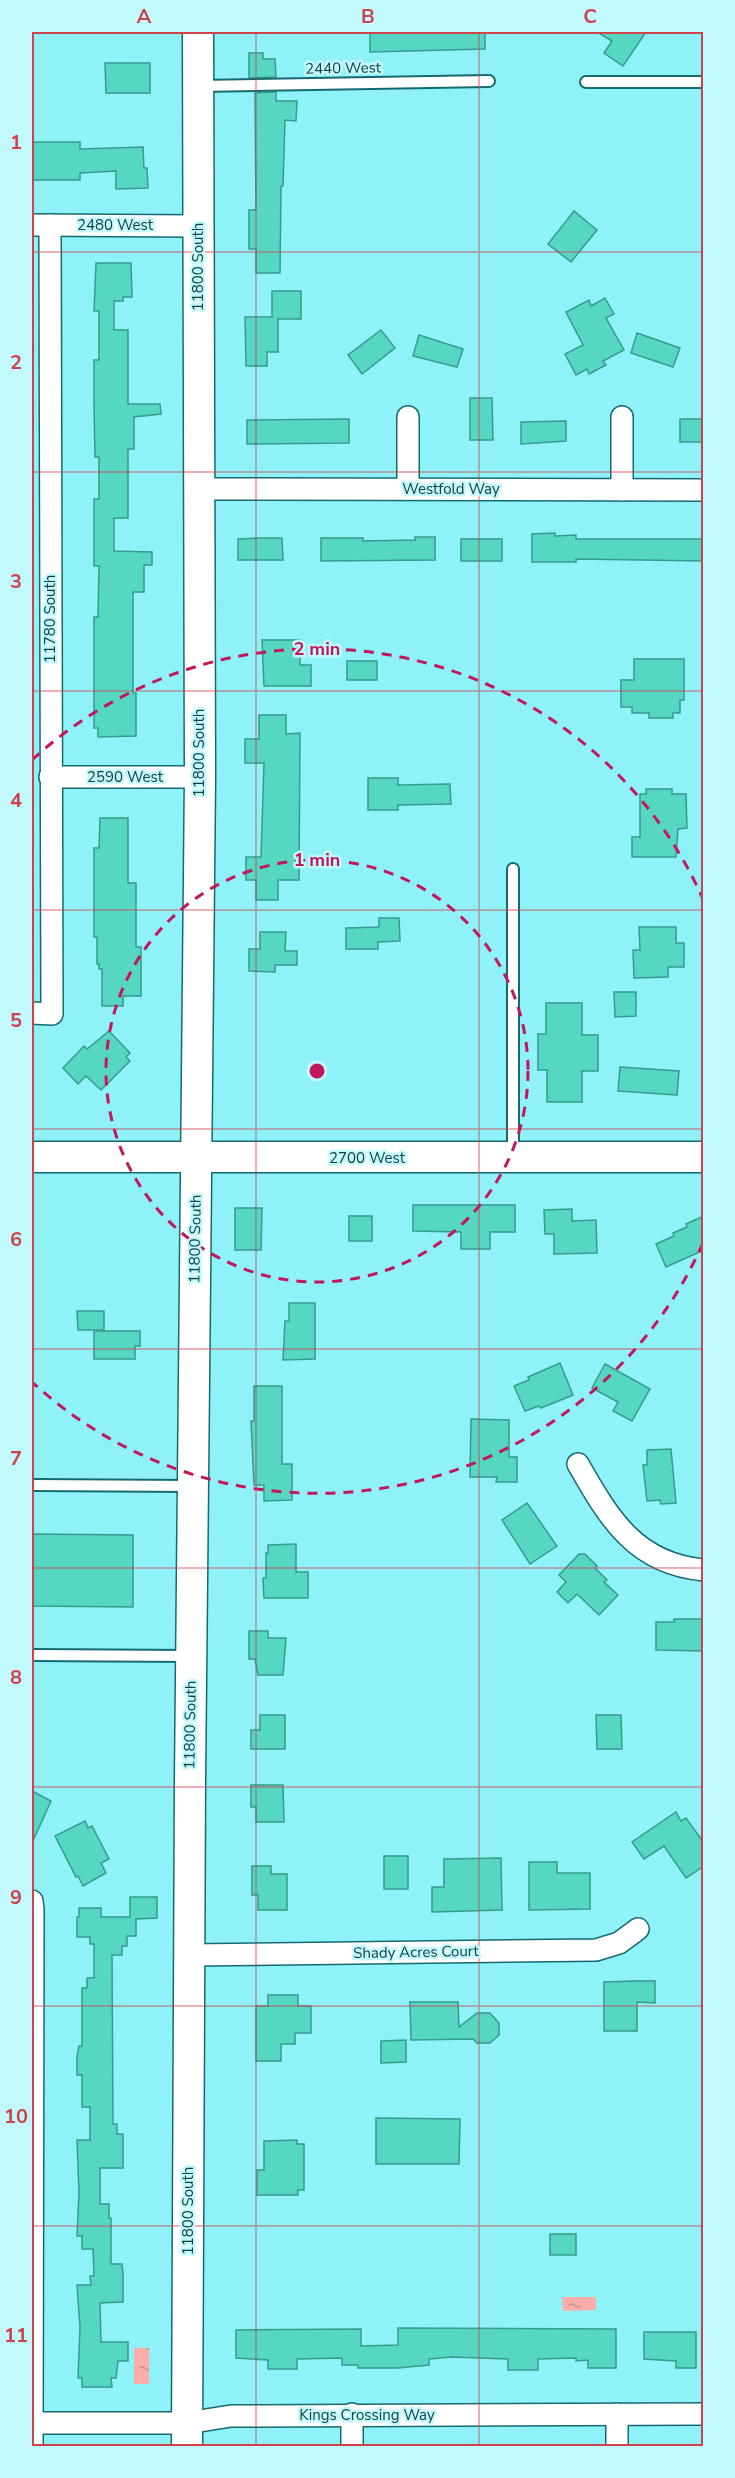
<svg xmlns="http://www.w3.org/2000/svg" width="735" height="2478" font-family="'Nunito Sans',sans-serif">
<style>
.water{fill:url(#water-ripples)}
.building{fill:#56d7c3;stroke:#389b8c;stroke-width:1.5}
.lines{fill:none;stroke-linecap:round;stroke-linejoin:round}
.service-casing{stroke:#166a6f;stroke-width:14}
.minor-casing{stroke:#166a6f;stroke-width:24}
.secondary-casing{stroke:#166a6f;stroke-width:33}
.service{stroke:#fff;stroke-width:10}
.minor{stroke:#fff;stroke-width:21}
.secondary{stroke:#fff;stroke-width:30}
.grid{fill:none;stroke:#d1414a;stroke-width:1.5;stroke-opacity:0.55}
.ring{fill:none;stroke:#c2185b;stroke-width:3;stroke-dasharray:10 8}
.labels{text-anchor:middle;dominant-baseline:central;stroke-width:5;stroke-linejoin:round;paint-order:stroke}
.street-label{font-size:15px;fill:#154043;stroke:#c1f9fc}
.centre{fill:#c2185b;stroke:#c1f9fc;stroke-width:3}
.ring-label{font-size:18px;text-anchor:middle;font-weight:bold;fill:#c2185b;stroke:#c1f9fc;stroke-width:5;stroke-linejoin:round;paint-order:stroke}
.neatline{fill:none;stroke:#d1414a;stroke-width:2}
.grid-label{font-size:20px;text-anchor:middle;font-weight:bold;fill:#d1414a}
</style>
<defs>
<pattern id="water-ripples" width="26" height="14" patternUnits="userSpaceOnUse" patternTransform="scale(1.5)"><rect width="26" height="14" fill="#fdaeab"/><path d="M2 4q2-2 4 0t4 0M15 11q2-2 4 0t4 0" fill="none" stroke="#cc8f8d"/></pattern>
</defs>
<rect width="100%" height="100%" fill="#8ff2f9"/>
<!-- water -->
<g class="water">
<path d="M562 2297H596V2310L563 2311Z"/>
<rect x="134" y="2348" width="15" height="36"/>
</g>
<!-- building -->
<g class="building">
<path d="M370 32H485V49L370 52Z"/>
<path d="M597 32H646L623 66 604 53 612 41Z"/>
<path d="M249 53H263V59H275L276 77 249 78Z"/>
<path d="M105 63H150V93H106Z"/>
<path d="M276 92V101H297L296 121 285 120 283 186H281L280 273H256V249H249V210H256L255 93Z"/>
<path d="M32 142H80V149L143 147 144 168H147L148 188 116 189V171L80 173V180H32Z"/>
<path d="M574 211 597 230 571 262 548 244Z"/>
<path d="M96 263H131L132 297H123V301H114V330H128V404H160L161 414 134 417V449H128V518H114V551L152 552V565H144V592H133V693H136V736L98 737V728H94V617H98L99 566H94V499H99V457H95L94 404V360H99V311H94Z"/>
<path d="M272 291H301V319H278V352H267V366H246L245 317H272Z"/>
<path d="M605 298 614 314 606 318 624 350 603 361 606 365 589 374 587 369 576 375 565 354 583 345 566 312 589 300 591 306Z"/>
<path d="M381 330 395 348 362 374 348 355Z"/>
<path d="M637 333 680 348 673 367 631 353Z"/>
<path d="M419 335 463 349 457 367 413 356Z"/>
<path d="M470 398H492L493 440H470Z"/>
<path d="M349 419V443L247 444V420Z"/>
<rect x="680" y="419" width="24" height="23"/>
<path d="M566 421V441L521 444V422Z"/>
<path d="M555 533V536L576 535V539H704V561L576 559V562H532V534Z"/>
<path d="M415 537H435V560L321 561V538H363V541L415 540Z"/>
<path d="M263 538H282L283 560H238V539Z"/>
<rect x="461" y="539" width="41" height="22"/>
<path d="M262 640H300V665H311V686H264Z"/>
<path d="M634 659H684V700H680V713H673V718H649V713H632V707H621V680H634Z"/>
<rect x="347" y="661" width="30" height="19"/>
<path d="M259 715H286V734L300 733 299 880H278V900H256V880H246V857H261L264 763H245V739H259Z"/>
<path d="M368 778H398V785L450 784 451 804 398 805V810H368Z"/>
<path d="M646 789H672V794H686L687 828 678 829 676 857H632V837H640V794H646Z"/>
<path d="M100 818H128V883H136V947H141V996H123V1006H102V969H99V964H97V937H94V848H99Z"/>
<path d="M379 918H399L400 941 378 942V949H346V928L379 927Z"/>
<path d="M639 927H676V943H684V967H668V977L634 978 633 950H640Z"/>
<path d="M260 932H286L285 951H297V965H275V972L249 971V949H260Z"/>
<path d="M614 992H636V1016L615 1017Z"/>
<path d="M546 1003H582V1035H598V1071H582V1102H547V1070H538V1034H546Z"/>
<path d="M109 1031 130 1053 126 1057 130 1061 101 1090 86 1076 78 1084 63 1068 84 1046 87 1049Z"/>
<path d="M620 1067 679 1071 677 1095 618 1091Z"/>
<path d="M413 1205H515V1232H490V1249H461V1232L413 1231Z"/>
<path d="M235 1208H262L261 1250H235Z"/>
<path d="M572 1209V1221L596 1220 597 1253 554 1254V1234H545L544 1210Z"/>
<rect x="349" y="1216" width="23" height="25"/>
<path d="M704 1216V1250L666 1267 656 1244 674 1236 673 1233 687 1227 686 1224Z"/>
<path d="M289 1303H315V1359L283 1360 285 1321H289Z"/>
<path d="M77 1311H104V1330H78Z"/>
<path d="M94 1331H140V1346H135V1359H94Z"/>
<path d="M560 1363 573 1395 541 1408 539 1406 525 1411 514 1386 529 1380 528 1377Z"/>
<path d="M605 1364 650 1389 632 1421 613 1411 618 1402 592 1388Z"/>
<path d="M254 1386H282V1464H292V1500L264 1501V1485H254L251 1421H254Z"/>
<path d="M471 1419 509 1420V1457H517V1482H496L497 1477H470Z"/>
<path d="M671 1449 676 1503 661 1504 660 1500 647 1501 643 1465H647V1450Z"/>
<path d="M527 1503 557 1546 530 1564 502 1520Z"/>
<path d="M32 1534 133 1535V1607L32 1606Z"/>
<path d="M296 1544V1572H308V1598H264L263 1578H266V1553H268V1545Z"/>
<path d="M579 1554H585L597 1566 595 1568 607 1580 604 1582 618 1595 599 1615 577 1594 568 1603 557 1592 566 1582 559 1575Z"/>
<path d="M674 1619H704V1651L656 1650V1622H674Z"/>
<path d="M249 1631H268V1638H286L283 1675H258L255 1659H249Z"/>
<path d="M260 1715H285V1749H251V1730H260Z"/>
<path d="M596 1715H621L622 1749H597Z"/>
<path d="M251 1785H283L284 1822H256V1807H251Z"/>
<path d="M32 1791 51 1801 32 1843Z"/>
<path d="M676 1812 681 1821 686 1818 704 1843V1866L686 1878 664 1846 644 1859 632 1842Z"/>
<path d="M85 1821 88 1828 92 1826 109 1859 101 1863 106 1873 83 1886 78 1876 76 1877 55 1836Z"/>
<rect x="384" y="1856" width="24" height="33"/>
<path d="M501 1858 502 1910 432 1912V1887H444V1859Z"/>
<path d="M529 1862H557V1873H590V1909L529 1910Z"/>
<path d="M252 1866H271V1874H287V1910H258V1895H252Z"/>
<path d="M130 1897H157V1918L136 1919V1936H127V1946H122V1955H112L113 2124H117V2134H123V2168H100V2204H109V2218H111V2264H122L123 2274V2302L100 2303 101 2342H128V2361H118L116 2378H111L112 2387H82V2378H78L80 2327 77 2285H91L90 2276H94L93 2249H82V2236H77L79 2193 77 2140H90V2107H82V2075H77V2056L79 2046H82V1988H87V1978H94V1944H90V1937H77V1917H79V1908H101V1917H130Z"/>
<path d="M634 1981H655V2003L637 2002V2031H604V1982Z"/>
<path d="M268 1995H298V2006H311V2033H295V2044H281V2061H256V2006H268Z"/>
<path d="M410 2002H458L459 2027 477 2013H490L499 2023V2035L490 2043H477L473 2039 411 2040Z"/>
<path d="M406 2040V2062L381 2063V2041Z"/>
<path d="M376 2118 460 2119 459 2164H376Z"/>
<path d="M297 2140V2144H304V2190H298V2195H257V2170H264V2141Z"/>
<rect x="550" y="2234" width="26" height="21"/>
<path d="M398 2328 616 2329V2368H588V2360L576 2361V2358L538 2359V2370H508V2359L451 2357 429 2359V2365L398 2368H358V2365H342V2358L297 2359V2369H268V2360L236 2358V2330L361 2329V2346L398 2345Z"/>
<path d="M644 2332H696V2368H676V2361L644 2359Z"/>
</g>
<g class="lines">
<defs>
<g id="service">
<path d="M586 82H704"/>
<path d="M201 86 489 81"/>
<path d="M513 1154V869"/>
<path d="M32 1485 192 1486"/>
<path d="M32 1655 190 1656"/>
</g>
<g id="minor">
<path d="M32 225 198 226"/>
<path d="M408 417V489"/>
<path d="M622 417V490"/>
<path d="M199 489 704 490"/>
<path d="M50 777H200"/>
<path d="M32 1013 52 1014 50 225"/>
<path d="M578 1464C609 1518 635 1564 704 1570"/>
<path d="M32 1901 33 1910 32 2446"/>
<path d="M189 1955 596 1950 619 1943 638 1929"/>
<path d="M617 2414V2446"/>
<path d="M32 2423H187L231 2416 704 2414"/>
<path d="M352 2446V2414"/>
</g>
<g id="secondary">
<path d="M32 1157H704"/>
<path d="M187 2446 190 1781 200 777 198 32"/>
</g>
</defs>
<!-- service casing -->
<use href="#service" class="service-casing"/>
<!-- minor casing -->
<use href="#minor" class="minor-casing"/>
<!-- secondary casing -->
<use href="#secondary" class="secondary-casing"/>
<!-- service -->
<use href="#service" class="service"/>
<!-- minor -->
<use href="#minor" class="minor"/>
<!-- secondary -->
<use href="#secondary" class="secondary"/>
</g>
<!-- grid -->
<path class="grid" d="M256 32V2446M479 32V2446M32 252H704M32 472H704M32 691H704M32 910H704M32 1129H704M32 1349H704M32 1568H704M32 1787H704M32 2006H704M32 2226H704"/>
<!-- distance rings -->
<g class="ring">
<circle cx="317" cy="1071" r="211"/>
<path d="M703 1243A422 422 0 0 1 32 1382M32 760A422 422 0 0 1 703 899"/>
</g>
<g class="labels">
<!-- street labels -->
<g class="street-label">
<text transform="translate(343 68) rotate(-1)">2440 West</text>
<text x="115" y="225">2480 West</text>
<text transform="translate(198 267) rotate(-90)">11800 South</text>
<text x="451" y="489">Westfold Way</text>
<text transform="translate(50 619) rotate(-90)">11780 South</text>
<text transform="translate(199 753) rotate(-90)">11800 South</text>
<text x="125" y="777">2590 West</text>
<text x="367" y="1158">2700 West</text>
<text transform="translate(195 1239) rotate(-89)">11800 South</text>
<text transform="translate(190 1725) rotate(-89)">11800 South</text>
<text transform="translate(416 1952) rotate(-1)">Shady Acres Court</text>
<text transform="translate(188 2211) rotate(-90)">11800 South</text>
<text x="367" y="2415">Kings Crossing Way</text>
</g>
</g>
<circle cx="317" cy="1071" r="9" class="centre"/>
<g class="ring-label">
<text x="317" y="655">2 min</text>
<text x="317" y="866">1 min</text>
</g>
<!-- border -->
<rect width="735" height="2478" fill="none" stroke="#c1f9fc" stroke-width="66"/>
<rect x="33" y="33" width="669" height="2412" class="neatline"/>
<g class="grid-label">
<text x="144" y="23">A</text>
<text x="368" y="23">B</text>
<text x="590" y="23">C</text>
<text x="16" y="149">1</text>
<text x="16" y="369">2</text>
<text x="16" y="588">3</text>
<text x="16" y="807">4</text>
<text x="16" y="1027">5</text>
<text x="16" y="1246">6</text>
<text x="16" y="1465">7</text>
<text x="16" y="1684">8</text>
<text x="16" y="1904">9</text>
<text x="16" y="2123">10</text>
<text x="16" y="2342">11</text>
</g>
</svg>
